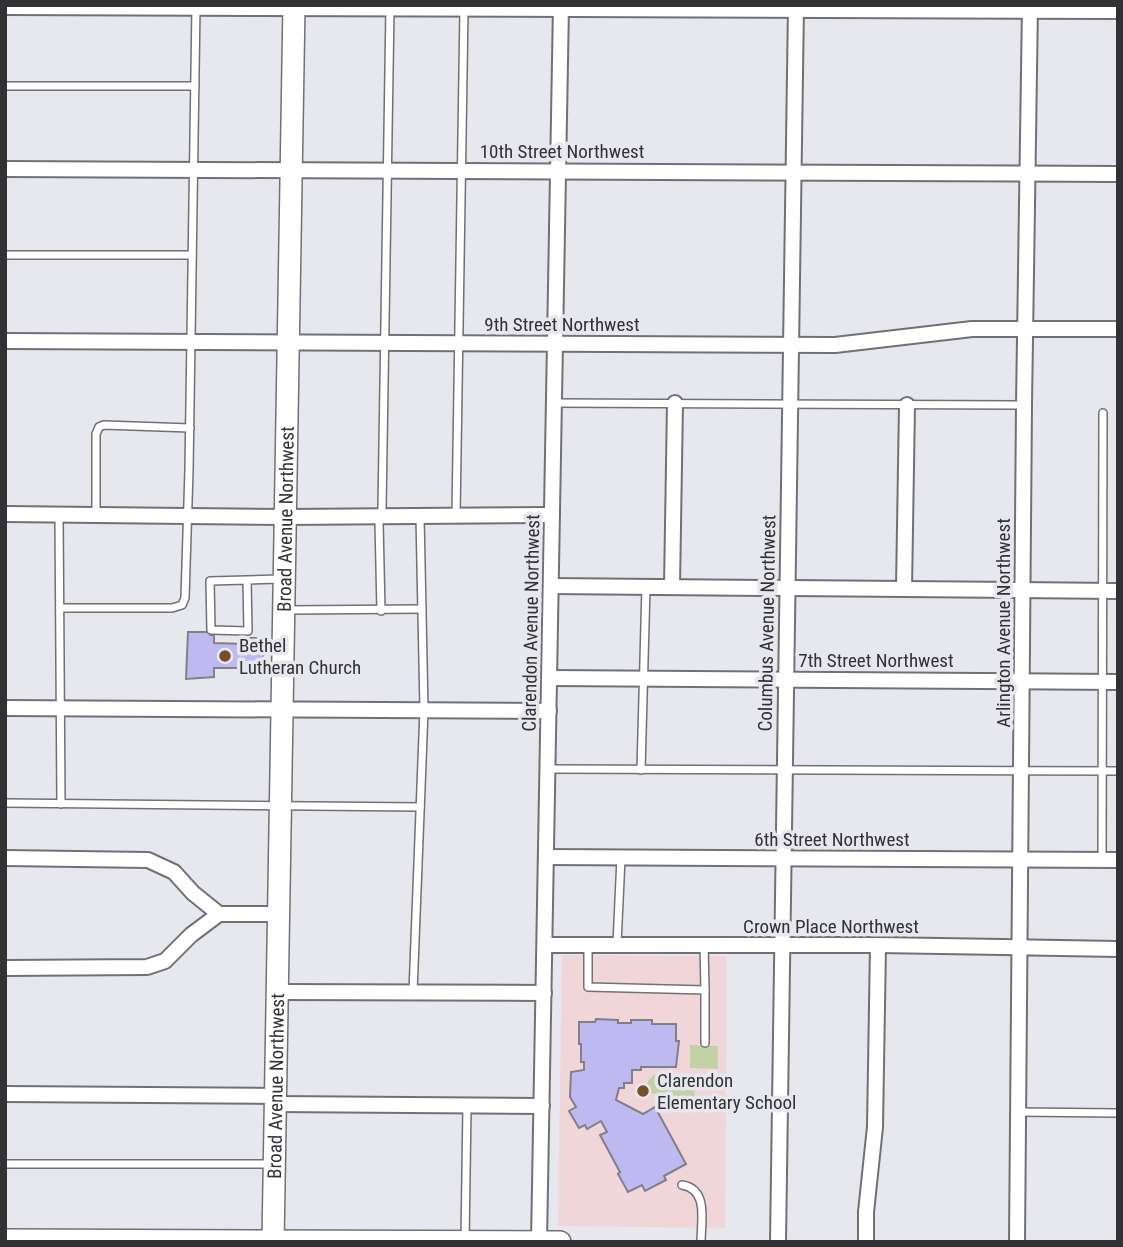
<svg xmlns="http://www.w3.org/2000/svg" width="1123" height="1247" font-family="'Roboto Condensed',sans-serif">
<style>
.education{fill:#f1d6d9}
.green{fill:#c1d1a3}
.building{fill:#bfb9f2;stroke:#808086;stroke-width:2}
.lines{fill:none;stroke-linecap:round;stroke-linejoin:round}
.lane-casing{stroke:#717076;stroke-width:10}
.street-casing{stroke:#717076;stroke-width:18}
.secondary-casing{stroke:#717076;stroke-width:24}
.lane{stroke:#fff;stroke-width:7}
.street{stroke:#fff;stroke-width:14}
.secondary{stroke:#fff;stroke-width:21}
.poi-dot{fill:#754f2c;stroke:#e7e7ee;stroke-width:2.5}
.labels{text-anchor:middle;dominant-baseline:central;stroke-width:7;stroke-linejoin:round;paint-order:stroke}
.street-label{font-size:19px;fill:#323235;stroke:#e7e7ee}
.poi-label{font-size:19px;fill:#323235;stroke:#e7e7ee;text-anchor:start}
</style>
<rect width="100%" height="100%" fill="#e7e7ee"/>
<!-- education -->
<path class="education" d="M562 955 727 956 725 1228 558 1226Z"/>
<!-- green -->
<g class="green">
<path d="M690 1045 718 1046V1069L690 1068Z"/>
<path d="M667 1073 691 1077C698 1089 696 1112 676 1107 669 1105 669 1100 663 1097 658 1094 651 1093 646 1092L648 1081 654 1075Z"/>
</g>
<!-- building -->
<g class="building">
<path d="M188 632H210V635H214V643L246 644V638H264L262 676H251V668H214V677L186 679Z"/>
<path d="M596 1019 618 1020V1023H631V1020H652V1024H676V1041H679L676 1067H641V1070H632V1083H624V1088H619L616 1100 643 1114 655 1107 686 1164 664 1176 666 1180 645 1191 642 1185 628 1192 618 1174 620 1172 600 1135 607 1132 601 1121 587 1129 585 1125 579 1128 569 1111 576 1107 570 1097 571 1072 584 1070V1062H581V1044H579V1022H595Z"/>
</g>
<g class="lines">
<defs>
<g id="lane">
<path d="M5 86H195"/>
<path d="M5 255H192"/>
<path d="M554 403 1024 405"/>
<path d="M59 515 61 804"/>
<path d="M96 515V434L99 427 104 425 190 428"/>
<path d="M456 515 464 9"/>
<path d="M247 580 248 631 211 630 210 581 280 579"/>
<path d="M60 608H172L182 605 185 598 189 470 196 6"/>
<path d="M287 610 422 609"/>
<path d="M381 611 379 522 382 509 390 8"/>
<path d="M548 769 1118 771"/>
<path d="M641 770 646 587"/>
<path d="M5 803 420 807"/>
<path d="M1102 859 1103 413"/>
<path d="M617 944 621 858"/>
<path d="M588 945V987L705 990 704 944"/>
<path d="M705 990V1043"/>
<path d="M413 992 424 710 420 516"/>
<path d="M1017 1112 1118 1113"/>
<path d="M5 1164H273"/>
<path d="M682 1185C709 1189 701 1222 701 1242"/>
<path d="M465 1241 467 1106"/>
</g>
<g id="street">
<path d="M5 7 1118 11"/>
<path d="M5 169 1118 174"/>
<path d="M5 341 835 345 972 329H1118"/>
<path d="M5 514 286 517 552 515"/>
<path d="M551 586 1118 591"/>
<path d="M672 587 675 403"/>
<path d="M904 589 907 405"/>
<path d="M550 678 1118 682"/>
<path d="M5 708 549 711"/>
<path d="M547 857 1118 860"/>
<path d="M5 858 148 860 174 872 193 893 219 914H278"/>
<path d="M545 945H878L1118 949"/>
<path d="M5 968 147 967 165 961 191 935 219 914"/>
<path d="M278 992 544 993"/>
<path d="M5 1094 275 1096"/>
<path d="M275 1104 542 1106"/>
<path d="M539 1242 561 5"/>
<path d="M778 1242 796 5"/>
<path d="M866 1242V1212L875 1127 878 945"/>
<path d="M1017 1242 1024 405 1030 5"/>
</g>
<g id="secondary">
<path d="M5 1240 560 1242"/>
<path id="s1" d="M273 1242 294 5"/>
</g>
</defs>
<!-- lane casing -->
<use href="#lane" class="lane-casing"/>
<!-- street casing -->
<use href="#street" class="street-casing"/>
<!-- secondary casing -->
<use href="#secondary" class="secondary-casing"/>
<!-- lane -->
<use href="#lane" class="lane"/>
<!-- street -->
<use href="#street" class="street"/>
<!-- secondary -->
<use href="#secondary" class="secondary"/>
</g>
<!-- markers -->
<g class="poi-dot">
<circle cx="225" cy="656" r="7"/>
<circle cx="643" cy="1091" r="7"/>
</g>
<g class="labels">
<!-- street labels -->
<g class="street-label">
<text x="562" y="151">10th Street Northwest</text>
<text x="562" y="324">9th Street Northwest</text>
<text stroke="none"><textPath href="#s1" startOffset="723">Broad Avenue Northwest</textPath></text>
<text transform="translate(531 623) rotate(-89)">Clarendon Avenue Northwest</text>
<text transform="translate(767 623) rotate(-89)">Columbus Avenue Northwest</text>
<text transform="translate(1003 623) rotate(-90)">Arlington Avenue Northwest</text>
<text x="876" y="660">7th Street Northwest</text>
<text x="832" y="839">6th Street Northwest</text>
<text x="831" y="926">Crown Place Northwest</text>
<text stroke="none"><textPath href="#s1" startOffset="156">Broad Avenue Northwest</textPath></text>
</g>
<!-- poi labels -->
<g class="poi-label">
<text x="239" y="645">Bethel<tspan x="239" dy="22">Lutheran Church</tspan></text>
<text x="657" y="1080">Clarendon<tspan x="657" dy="22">Elementary School</tspan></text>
</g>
</g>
<!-- border -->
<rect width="1123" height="1247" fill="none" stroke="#323235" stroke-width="14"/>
</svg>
